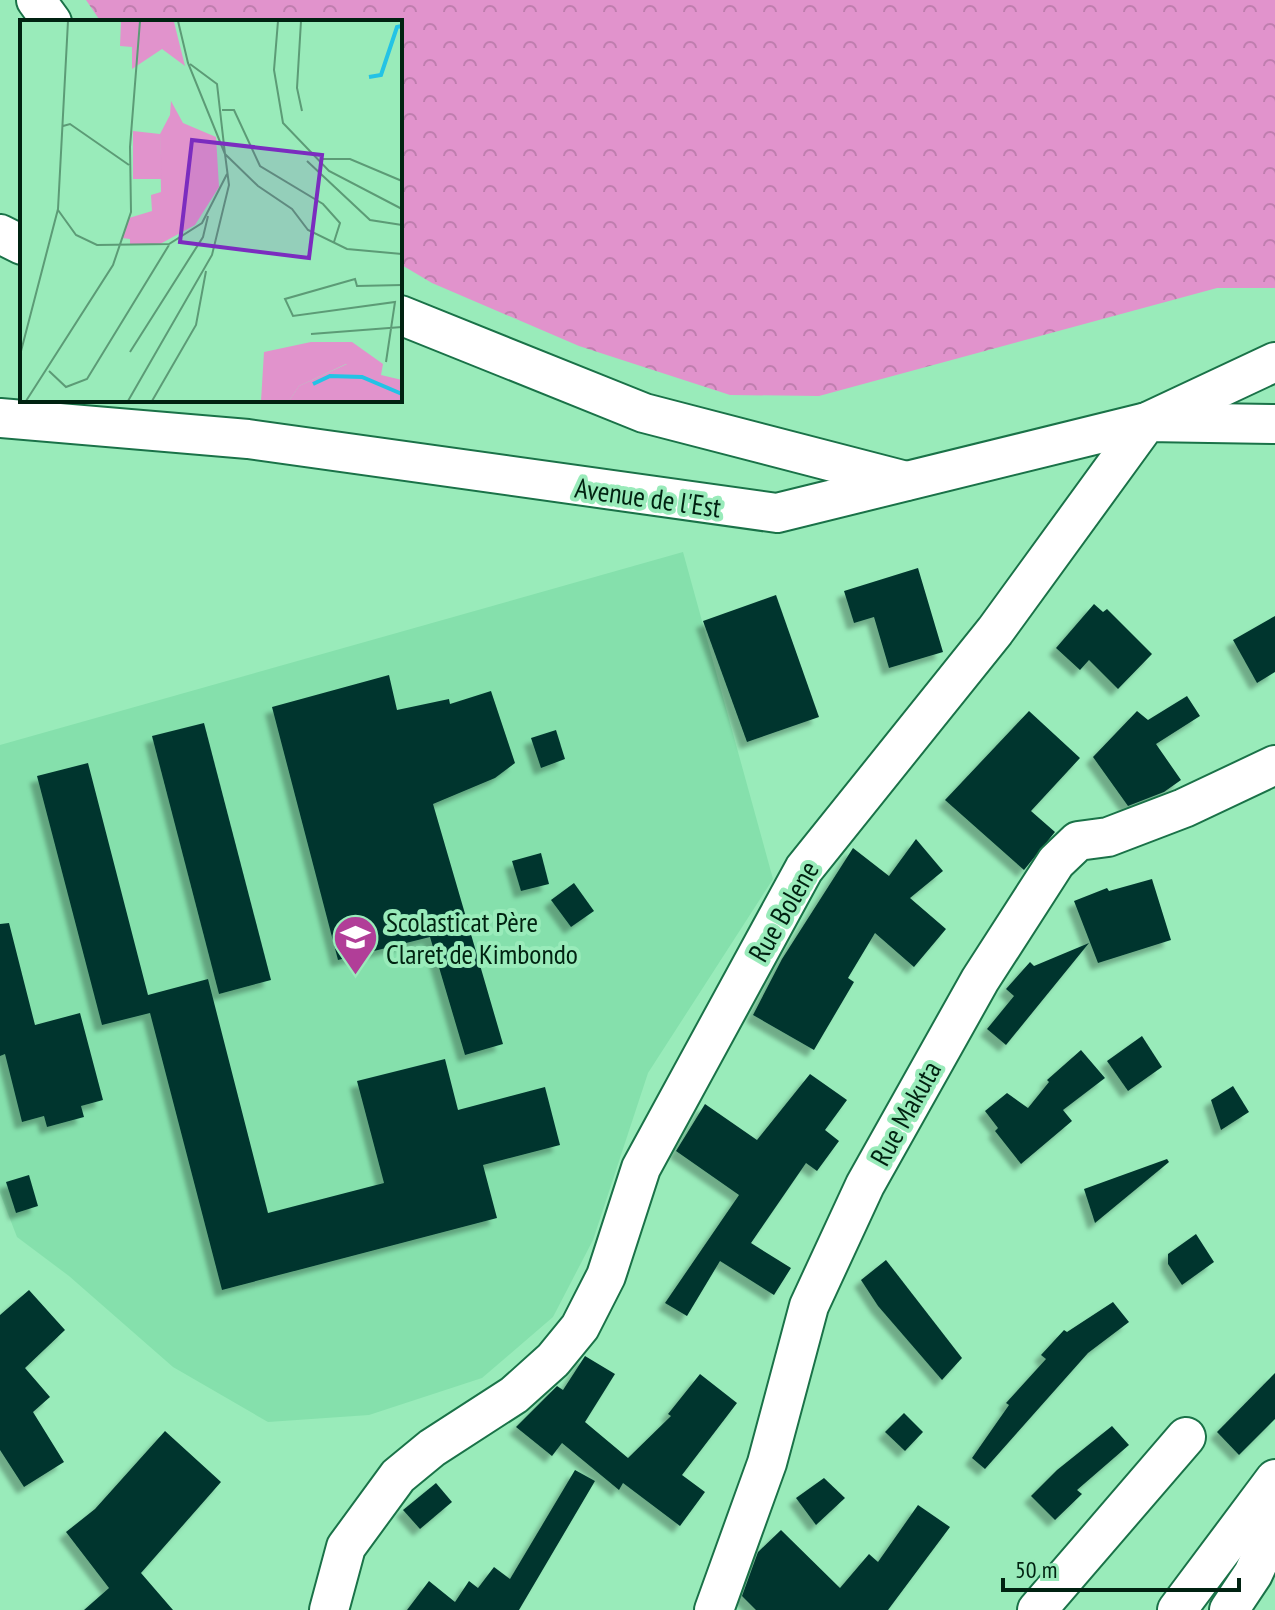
<svg xmlns="http://www.w3.org/2000/svg" width="1275" height="1610" font-family="'PT Sans Narrow',sans-serif">
<style>
.built{fill:#85e0ac}
.forest{fill:url(#forest-crowns)}
.building{fill:#06362e;filter:url(#shadow)}
.lines{fill:none;stroke-linecap:round;stroke-linejoin:round}
.minor-casing{stroke:#1a7248;stroke-width:42}
.minor{stroke:#fff;stroke-width:38}
.labels{text-anchor:middle;dominant-baseline:central;stroke-width:8;stroke-linejoin:round;paint-order:stroke}
.street-label{font-size:28px;fill:#021;stroke:#99ebba}
.poi-label{font-size:28px;fill:#021;stroke:#99ebba;text-anchor:start}
.inset-river{fill:none;stroke:#23c3e5;stroke-width:4}
.inset-road{fill:none;stroke:#5c9b76;stroke-width:2}
.view{fill:#7b2cbf;fill-opacity:0.15;stroke:#7b2cbf;stroke-width:4}
.inset-edge{fill:none;stroke:#021;stroke-width:4}
</style>
<defs>
<pattern id="forest-crowns" width="20" height="18" patternUnits="userSpaceOnUse" patternTransform="scale(2)"><rect width="20" height="18" fill="#e193cc"/><path d="M2 6a3 3 0 1 1 6 0M12 15a3 3 0 1 1 6 0" fill="none" stroke="#bf7eae"/></pattern>
<filter id="shadow"><feDropShadow dx="-7" dy="7" stdDeviation="2" flood-color="#0004"/></filter>
</defs>
<rect width="100%" height="100%" fill="#99ebba"/>
<!-- built -->
<path class="built" d="M683 552 773 879 648 1073 593 1240 553 1317 482 1378 369 1415 268 1422 173 1367 69 1276 17 1237 0 1193V745Z"/>
<!-- forest -->
<path class="forest" d="M86 0H1275V288H1217L819 396 730 395 579 346 432 283 400 264V22H101Z"/>
<!-- building -->
<g class="building">
<path d="M918 568 943 652 889 668 874 617 854 623 844 591Z"/>
<path d="M776 595 819 717 747 742 703 621Z"/>
<path d="M1094 604 1103 612 1107 609 1152 654 1118 689 1089 660 1080 670 1056 648Z"/>
<path d="M1275 616V672L1257 683 1233 640Z"/>
<path d="M389 675 397 710 449 699 450 704 491 691 515 763 495 778 433 804 503 1044 465 1055 430 937 338 960 272 707Z"/>
<path d="M1187 696 1200 716 1156 744 1181 780 1164 792 1128 806 1093 757 1137 711 1148 720Z"/>
<path d="M1029 711 1080 758 1031 811 1055 832 1024 870 945 800Z"/>
<path d="M204 723 271 980 219 994 152 736Z"/>
<path d="M556 730 565 759 541 768 531 738Z"/>
<path d="M88 763 148 995 208 979 268 1213 384 1183 357 1081 445 1059 458 1110 545 1087 560 1145 483 1165 497 1218 222 1290 150 1013 102 1025 37 776Z"/>
<path d="M916 839 943 871 910 898 946 929 914 967 875 933 848 978 854 982 814 1050 753 1015 782 959 853 848 889 876Z"/>
<path d="M541 853 549 884 521 891 512 861Z"/>
<path d="M1152 879 1171 940 1098 963 1074 901 1107 888 1109 891Z"/>
<path d="M574 883 594 911 571 927 551 900Z"/>
<path d="M9 923 35 1025 80 1013 103 1100 81 1106 84 1117 47 1127 44 1116 22 1122 5 1054 0 1056V924Z"/>
<path d="M1089 943 1006 1045 987 1029 1014 996 1006 989 1030 962 1034 966Z"/>
<path d="M1142 1036 1162 1067 1128 1091 1107 1061Z"/>
<path d="M1081 1050 1105 1078 1063 1110 1072 1121 1021 1164 995 1131 998 1128 985 1111 1007 1093 1028 1108 1049 1082 1047 1080Z"/>
<path d="M810 1074 847 1100 825 1130 839 1141 817 1171 806 1163 751 1243 791 1268 774 1295 720 1261 687 1316 665 1303 739 1195 676 1151 705 1104 757 1140Z"/>
<path d="M1233 1086 1249 1112 1221 1130 1211 1100Z"/>
<path d="M1167 1159 1169 1162 1095 1223 1084 1189Z"/>
<path d="M29 1175 38 1206 16 1213 6 1182Z"/>
<path d="M1196 1234 1214 1262 1182 1285 1168 1264V1254Z"/>
<path d="M886 1260 962 1358 942 1380 878 1306 861 1280Z"/>
<path d="M29 1290 65 1330 25 1368 50 1397 33 1412 64 1462 24 1487 0 1450V1315Z"/>
<path d="M1113 1302 1129 1322 1088 1353 985 1469 972 1458 1009 1405 1006 1403 1046 1359 1041 1355 1064 1330 1067 1332Z"/>
<path d="M585 1356 615 1374 585 1422 628 1458 671 1416 668 1414 700 1374 737 1403 682 1475 705 1492 680 1526 623 1483 619 1490 562 1443 552 1456 516 1427 557 1386 563 1390Z"/>
<path d="M1275 1373V1419L1239 1455 1217 1432Z"/>
<path d="M904 1413 923 1432 905 1451 885 1432Z"/>
<path d="M1112 1426 1129 1445 1077 1490 1082 1494 1055 1520 1031 1496 1057 1470Z"/>
<path d="M165 1431 221 1482 141 1573 173 1610H84L109 1588 66 1532 95 1509Z"/>
<path d="M575 1470 595 1481 519 1610H407L429 1581 455 1602 469 1581 478 1588 494 1567 510 1579Z"/>
<path d="M824 1478 845 1498 816 1525 796 1498Z"/>
<path d="M436 1483 452 1502 420 1529 403 1510Z"/>
<path d="M918 1505 950 1527 888 1610H756L742 1596 758 1552 781 1530 840 1588 869 1554 878 1562Z"/>
</g>
<g class="lines">
<defs>
<g id="minor">
<path d="M36 0 52 22"/>
<path d="M0 234 22 245"/>
<path d="M400 315 644 413 906 481"/>
<path d="M0 418 248 439 777 513 1147 422 1275 362"/>
<path d="M329 1610 346 1547 398 1476 432 1448 514 1395 553 1360 580 1327 606 1276 641 1168 804 869 995 631 1147 422 1275 424"/>
<path d="M714 1610 767 1463 809 1306 865 1185 980 980 1056 862 1078 841 1108 837 1184 808 1275 765"/>
<path d="M1037 1610 1186 1437"/>
<path d="M1177 1610 1275 1479"/>
<path d="M1229 1610 1253 1574 1275 1527"/>
</g>
</defs>
<!-- minor casing -->
<use href="#minor" class="minor-casing"/>
<!-- minor -->
<use href="#minor" class="minor"/>
</g>
<!-- icons -->
<defs>
<symbol id="university-pin" viewBox="-11 -11 22 30"><path d="M0 17L-7.5 6A9.5 9.5 0 1 1 7.5 6Z" fill="#b13e98" stroke="#99ebba"/><path d="M0-5L7-2L0 1L-7-2ZM-4 1L0 2.5L4 1V4Q0 6-4 4Z" fill="#fff"/></symbol>
</defs>
<g fill-rule="evenodd">
<use href="#university-pin" x="330" y="912" width="51" height="69"/>
</g>
<g class="labels">
<!-- street labels -->
<g class="street-label">
<text transform="translate(648 497) rotate(8)">Avenue de l'Est</text>
<text transform="translate(783 911) rotate(-60)">Rue Bolene</text>
<text transform="translate(905 1113) rotate(-61)">Rue Makuta</text>
</g>
<!-- poi labels -->
<g class="poi-label">
<text x="386" y="921">Scolasticat Père<tspan x="386" dy="32">Claret de Kimbondo</tspan></text>
</g>
</g>
<!-- overview -->
<g transform="translate(20 20)">
<rect width="382" height="382" fill="#99ebba"/>
<path d="M101 1 154 2 165 46 142 29 112 49V27L100 26ZM151 81 163 103 196 117 199 167 175 205 140 224 110 225V219L102 218 109 198 132 191 131 175 141 172 140 114 150 95ZM291 322H332L363 344H326L279 366 269 381H241L244 332Z" fill="#e193cc"/>
<path d="M327 344H363L361 355 382 360V381H269L279 366Z" fill="#e193cc"/>
<path d="M113 111 140 114 142 159H113Z" fill="#e193cc"/>
<path class="inset-river" d="M349 57 361 55 377 7 382 6M293 364 310 356 342 357 382 374"/>
<path class="inset-road" d="M258 1 254 50 263 103 309 151 382 189M281 1 277 68 282 91M170 44 197 64 205 134 238 166 272 189 288 210 327 229 382 234M202 90H214L240 146 303 184 320 203 314 222M43 106 50 104 109 145M301 139H330L382 161M287 141 350 200 382 205M38 190 56 215 77 225 149 224 182 203 207 154M291 314 382 307M110 332 183 217 188 196M0 335 38 189 48 1M366 342 375 282 273 296 265 279 335 259 337 266 382 265M29 351 46 367 67 359 149 225M6 381 93 245 111 192 110 127 120 1M108 381 192 235 209 165 205 134 168 43 158 1M132 381 176 305 186 251"/>
<path class="view" d="M172 120 302 135 289 238 160 222Z"/>
<rect width="382" height="382" class="inset-edge"/>
</g>
<!-- scale -->
<path d="M1003 1578v12h236v-12" fill="none" stroke="#002211" stroke-width="4"/>
<text x="1015" y="1578" font-size="24" fill="#002211" stroke="#99ebba" stroke-width="6" paint-order="stroke">50 m</text>
</svg>
